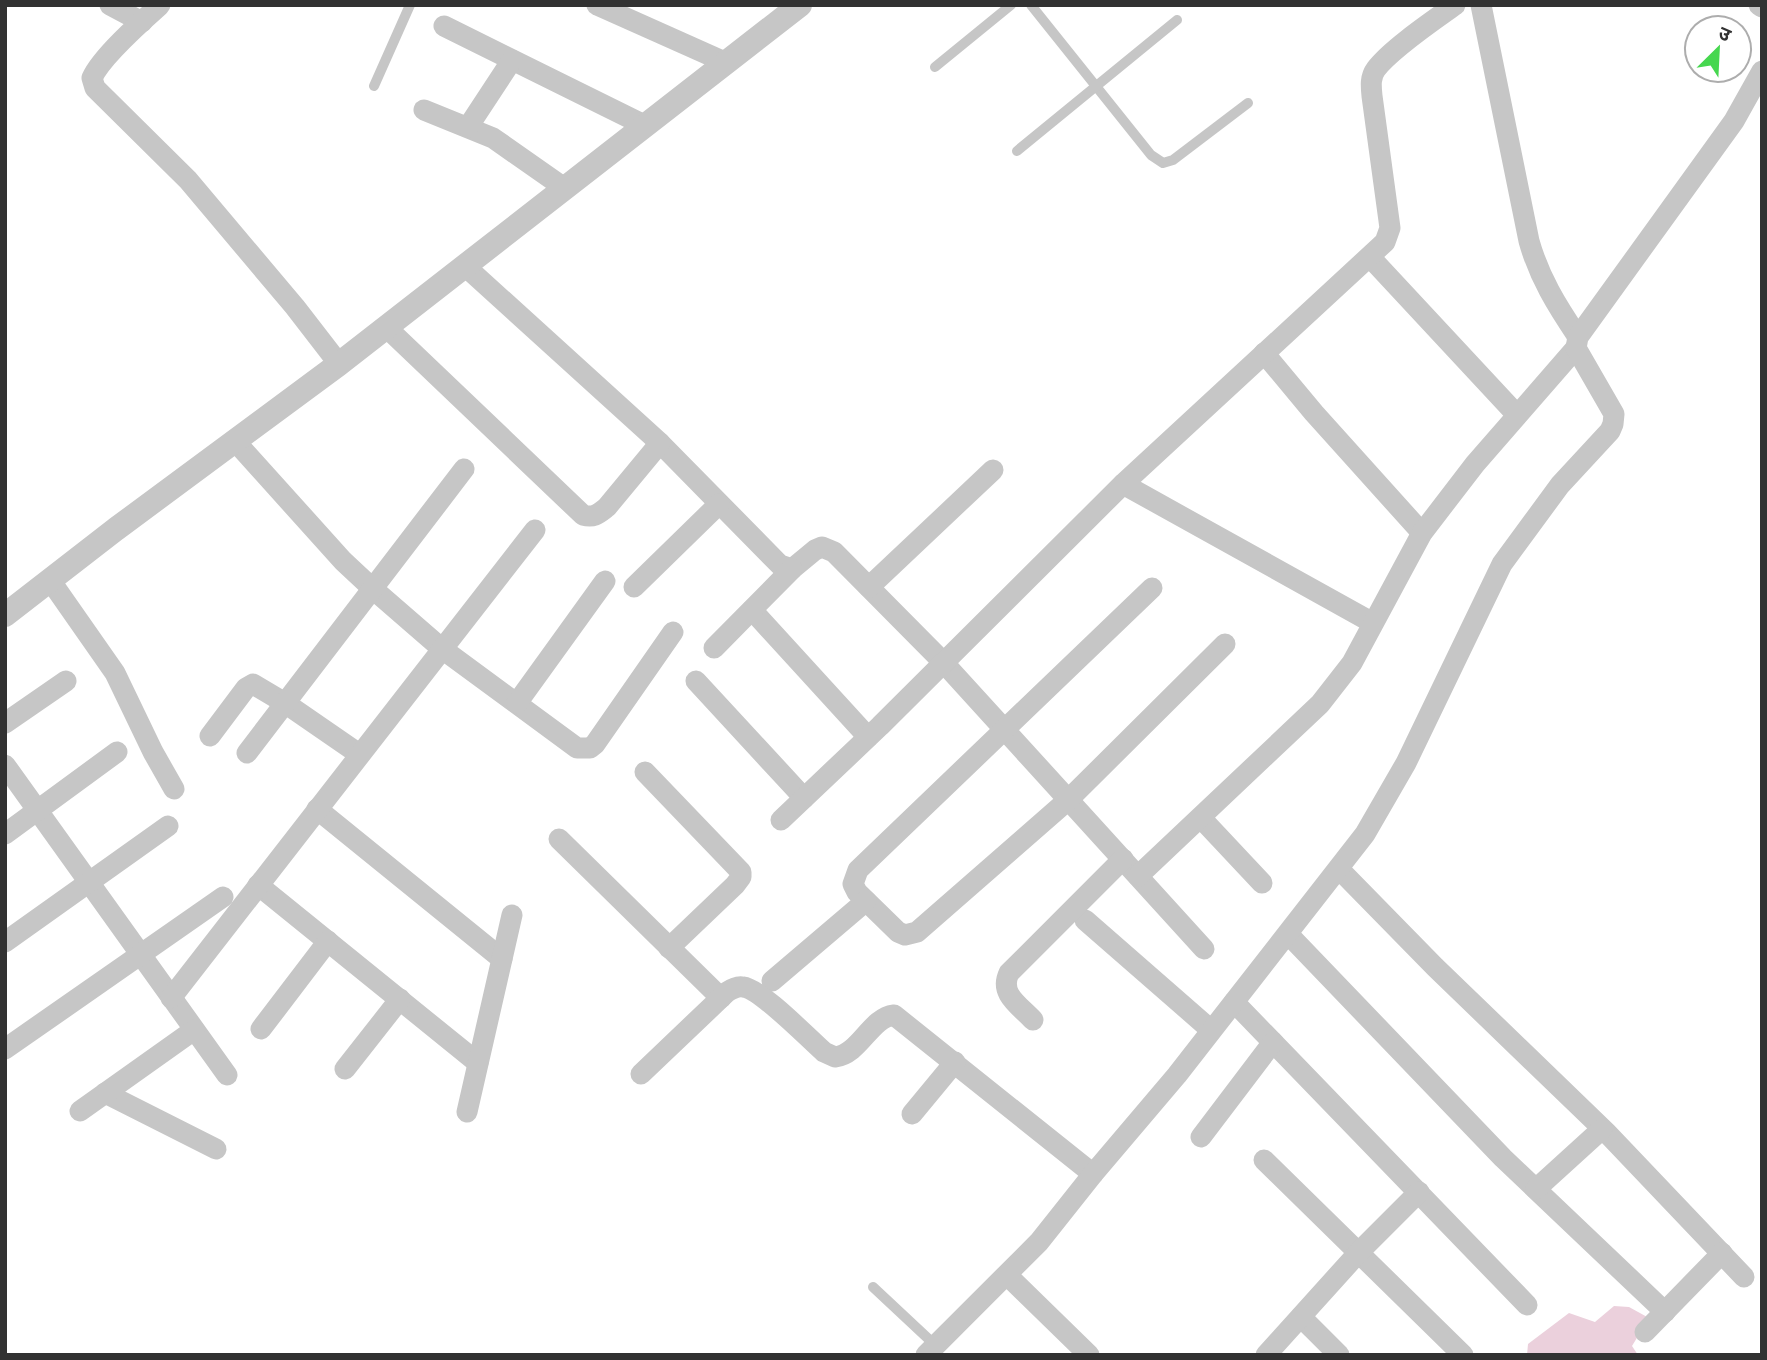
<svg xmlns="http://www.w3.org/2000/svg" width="1767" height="1360" font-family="Cabin,'Noto Sans Devanagari',sans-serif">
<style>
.water{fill:#ebd0dc}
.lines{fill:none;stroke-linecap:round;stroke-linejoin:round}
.service{stroke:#c6c6c6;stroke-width:10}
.minor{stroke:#c6c6c6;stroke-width:21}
.tertiary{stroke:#c6c6c6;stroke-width:24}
</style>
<rect width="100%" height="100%" fill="#fff"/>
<!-- water -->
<path class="water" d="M1614 1306 1629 1307 1649 1318 1632 1346 1638 1355H1527L1528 1344 1569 1313 1595 1322Z"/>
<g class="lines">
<!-- service -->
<g class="service">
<path d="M1031 5 1151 155 1163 163 1173 160 1248 103"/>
<path d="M935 67 1011 5"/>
<path d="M374 86 410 5"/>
<path d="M1017 151 1177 20"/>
<path d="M873 1287 935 1345"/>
</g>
<!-- minor -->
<g class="minor">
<path d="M110 5 142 22"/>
<path d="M160 5C142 21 101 57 92 78L95 88 188 180 295 307 339 364"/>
<path d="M597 5 727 63"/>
<path d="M1481 5 1529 241C1539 277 1557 306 1578 337"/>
<path d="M1759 5 1762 7"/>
<path d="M444 26 644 125"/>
<path d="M424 110 493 138 563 187"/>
<path d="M468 127 512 60"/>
<path d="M1370 257 1517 415"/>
<path d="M465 266 660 443 780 565 792 569 815 550 822 547 834 552 943 662 1204 949"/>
<path d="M386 327 583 515C594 518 598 514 607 507L660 443"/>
<path d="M1264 353 1314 413 1422 533"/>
<path d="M235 441 343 561 373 589 441 648 577 748H590L595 744 673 632"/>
<path d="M1123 484 1373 623"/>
<path d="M50 580 115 673 153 752 174 789"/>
<path d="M634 587 719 504"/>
<path d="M869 587 993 470"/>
<path d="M1152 588 858 870 853 884 857 892 898 932 905 935 917 932 1068 800 1225 644"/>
<path d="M752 610 868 737"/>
<path d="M714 648 792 569"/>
<path d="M696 681 804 798"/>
<path d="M517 703 605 581"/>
<path d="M5 723 66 681"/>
<path d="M210 736 246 688 253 684 285 703 359 754"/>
<path d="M247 753 464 469"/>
<path d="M5 765 227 1075"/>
<path d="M645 772 741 872V877L735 885 669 948"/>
<path d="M317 809 502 959"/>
<path d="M1201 818 1262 883"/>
<path d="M781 820 880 726 1123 484 1385 242 1390 228 1372 96C1371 86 1370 77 1376 69 1391 49 1434 20 1455 5"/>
<path d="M5 834 117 752"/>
<path d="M559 839 721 998"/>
<path d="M1339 869 1435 967 1606 1132 1744 1277"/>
<path d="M1138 876 1320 704 1352 663 1422 533 1475 464 1576 348"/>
<path d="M258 885 478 1063"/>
<path d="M1085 920 1211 1030"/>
<path d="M1288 934 1503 1158 1665 1312"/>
<path d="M5 942 168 826"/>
<path d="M772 981 866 901"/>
<path d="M171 998 535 530"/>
<path d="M1234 1002 1527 1305"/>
<path d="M1033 1020C1019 1005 999 994 1009 973L1123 859"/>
<path d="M261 1029 328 941"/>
<path d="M5 1049 223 897"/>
<path d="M345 1069 400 999"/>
<path d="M641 1074 727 992C732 989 737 986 743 987 761 989 808 1038 824 1052L835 1057C860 1054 870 1018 894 1015L1093 1174"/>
<path d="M105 1093 216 1149"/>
<path d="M80 1111 194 1030"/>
<path d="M467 1112 512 915"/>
<path d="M912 1114 955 1062"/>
<path d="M1201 1137 1273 1042"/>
<path d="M1264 1160 1463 1355"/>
<path d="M1536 1189 1602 1129"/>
<path d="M1007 1275 1089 1355"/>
<path d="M1301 1317 1339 1355"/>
<path d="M1645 1332 1722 1253"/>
<path d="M926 1355 1039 1242 1093 1174 1177 1075 1365 834 1406 763 1502 564 1560 485 1610 431 1613 424 1614 414 1576 348 1578 337 1734 121 1762 71"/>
<path d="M1266 1355 1359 1252 1419 1192"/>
</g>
<!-- tertiary -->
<path class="tertiary" d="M5 615 116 529 339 364 800 5"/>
</g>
<!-- border -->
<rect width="1767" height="1360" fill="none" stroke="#323232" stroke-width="14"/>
<!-- north arrow -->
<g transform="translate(1718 49) rotate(24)"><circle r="33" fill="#ffffff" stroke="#adadad" stroke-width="2"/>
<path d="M0-5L12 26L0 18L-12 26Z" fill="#46d74f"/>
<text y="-10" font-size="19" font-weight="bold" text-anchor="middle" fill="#323232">उ</text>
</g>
</svg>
